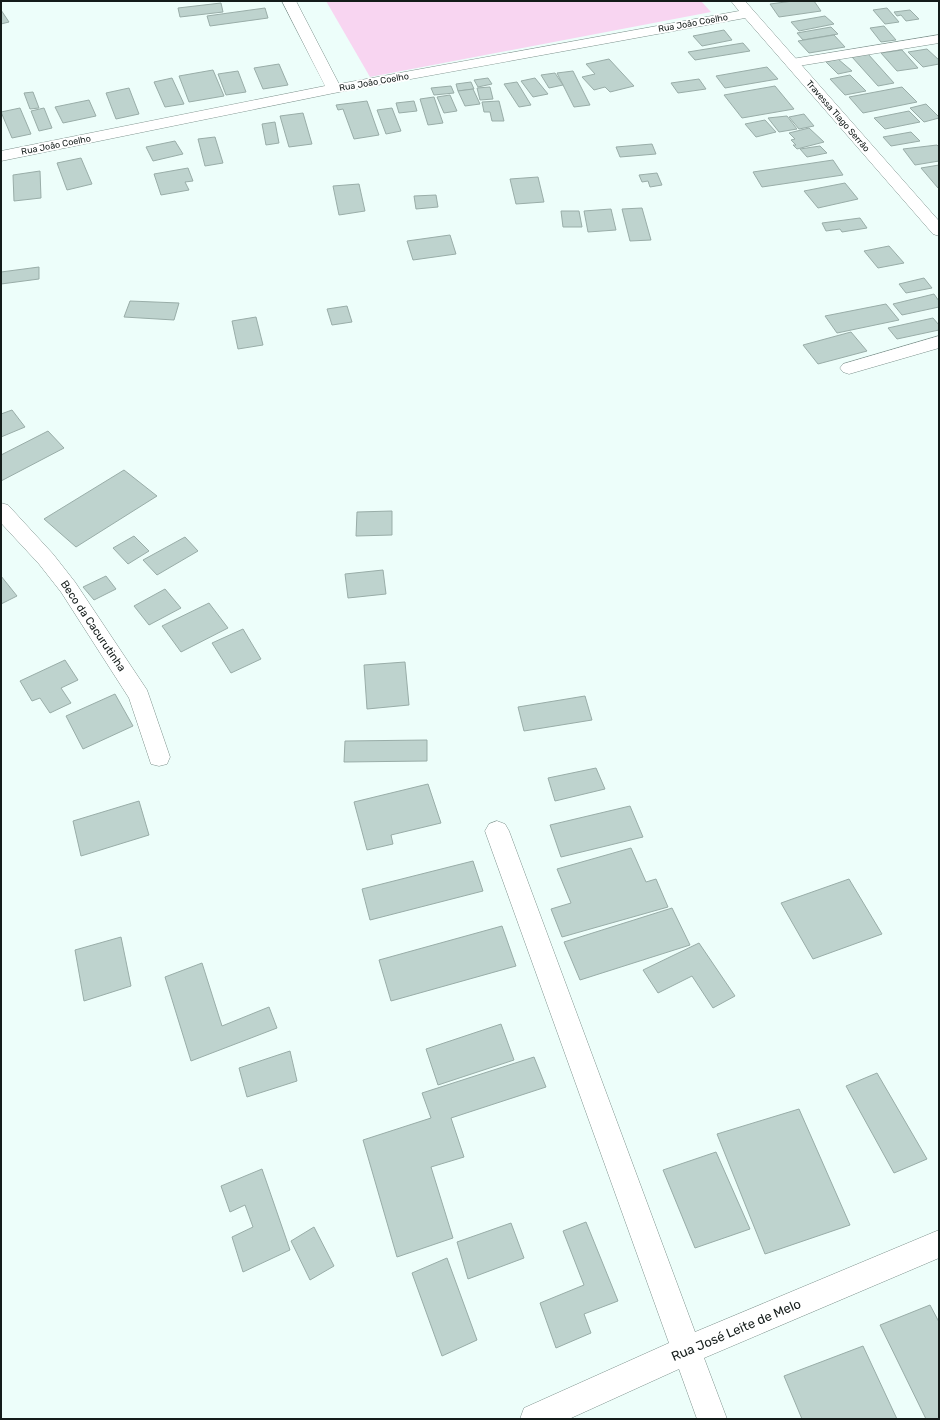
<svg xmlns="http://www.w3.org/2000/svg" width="940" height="1420" font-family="Rubik,sans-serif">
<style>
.green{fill:#f8d5f1}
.building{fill:#bed3ce;stroke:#99ada8}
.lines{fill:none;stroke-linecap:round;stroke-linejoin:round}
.service-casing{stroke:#7e928d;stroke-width:1}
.minor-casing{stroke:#7e928d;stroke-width:1}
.service{fill:#fff;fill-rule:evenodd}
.minor{fill:#fff;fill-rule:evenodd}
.labels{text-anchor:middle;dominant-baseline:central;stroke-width:3.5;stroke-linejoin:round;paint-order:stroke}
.far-street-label{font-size:9px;fill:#141c1a;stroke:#fff}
.street-label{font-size:11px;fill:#141c1a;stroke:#fff}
.near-street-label{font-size:13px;fill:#141c1a;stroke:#fff}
</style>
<rect width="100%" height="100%" fill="#edfefa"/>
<!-- green -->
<path class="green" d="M326 1H701L711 12 370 77Z"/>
<!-- building -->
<g class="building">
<path d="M793 1H814L821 11 779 17 770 4Z"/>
<path d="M221 3 223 12 180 17 178 8Z"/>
<path d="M265 8 268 18 210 26 207 16Z"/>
<path d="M887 8 899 22 885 24 873 10Z"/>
<path d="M1 10 9 22 1 24Z"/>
<path d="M910 10 919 19 906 21 901 15 897 16 894 12Z"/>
<path d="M825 16 834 24 799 31 791 22Z"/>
<path d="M884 26 896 40 881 42 870 28Z"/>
<path d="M831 27 838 34 803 40 797 33Z"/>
<path d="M724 30 732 40 702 46 693 36Z"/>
<path d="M834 35 845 47 809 53 798 41Z"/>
<path d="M743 43 750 51 695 60 688 52Z"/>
<path d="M927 49 939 60V64L923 67 908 52Z"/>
<path d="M902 50 918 68 897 71 881 53Z"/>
<path d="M868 54 894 83 878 86 852 57Z"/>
<path d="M609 59 634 86 610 92 605 87 594 90 582 77 595 74 586 64Z"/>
<path d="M838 59 852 71 838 74 826 62Z"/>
<path d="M279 64 288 85 263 89 254 68Z"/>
<path d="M767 67 778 79 725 88 716 76Z"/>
<path d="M213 70 224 96 189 102 179 76Z"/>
<path d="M238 71 246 92 226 95 218 74Z"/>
<path d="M573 71 590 105 574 107 557 73Z"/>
<path d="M555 73 563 85 549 88 541 75Z"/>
<path d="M850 75 866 91 845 95 830 79Z"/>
<path d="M172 78 184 104 165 107 154 82Z"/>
<path d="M488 78 492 84 478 87 474 80Z"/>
<path d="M535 78 548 94 533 97 521 81Z"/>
<path d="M699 79 706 89 678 93 671 83Z"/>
<path d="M471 82 474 89 458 91 456 84Z"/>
<path d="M517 82 531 105 519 107 504 84Z"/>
<path d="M451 86 454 93 434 95 431 88Z"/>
<path d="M775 86 794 109 742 118 724 95Z"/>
<path d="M490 87 493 99 480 100 477 88Z"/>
<path d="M902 87 917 102 863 113 849 97Z"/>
<path d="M129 88 139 114 116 119 106 93Z"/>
<path d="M473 89 480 104 465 106 458 91Z"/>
<path d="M33 92 39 108 30 109 24 93Z"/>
<path d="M450 95 457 111 444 113 437 97Z"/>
<path d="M434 97 443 123 428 125 420 99Z"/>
<path d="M89 100 96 116 63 123 55 107Z"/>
<path d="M367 101 379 135 354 139 343 109 338 110 336 105Z"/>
<path d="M414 101 417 111 399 113 396 103Z"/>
<path d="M499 101 504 121H492L490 112H484L482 102Z"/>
<path d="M926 104 939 117V118L924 122 910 108Z"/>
<path d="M20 108 31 134 12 138 1 112Z"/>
<path d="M44 108 52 128 39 131 31 111Z"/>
<path d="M392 108 401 131 386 134 377 110Z"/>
<path d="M909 111 920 122 885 129 874 118Z"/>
<path d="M303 113 312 144 289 147 280 116Z"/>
<path d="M804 114 814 126 799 129 789 117Z"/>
<path d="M787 116 797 129 779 132 768 118Z"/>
<path d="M765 120 776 132 756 137 745 124Z"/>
<path d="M275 122 279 143 266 145 262 124Z"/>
<path d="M809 128 824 142 797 149 793 145H796L791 140 795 139 789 133Z"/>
<path d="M911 132 920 141 891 146 883 137Z"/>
<path d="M215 137 223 163 205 166 198 139Z"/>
<path d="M175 141 183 154 153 161 146 147Z"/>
<path d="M652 144 656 154 620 157 616 147Z"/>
<path d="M937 145 939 147V161L915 165 903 149Z"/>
<path d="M820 146 827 153 807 157 800 149Z"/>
<path d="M81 158 92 184 67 190 57 163Z"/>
<path d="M833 160 843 175 762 187 753 172Z"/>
<path d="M939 165V187L938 188 921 168Z"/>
<path d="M188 168 193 181 185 182 189 190 161 195 154 174Z"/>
<path d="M40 171 41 198 14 201 13 175Z"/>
<path d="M657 173 662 185 650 187 648 181 642 182 639 175Z"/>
<path d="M538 177 544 202 516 204 510 179Z"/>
<path d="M845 183 858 199 818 208 804 191Z"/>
<path d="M359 184 365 211 339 215 333 186Z"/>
<path d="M436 195 438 207 416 209 414 196Z"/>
<path d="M642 208 651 240 630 241 622 209Z"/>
<path d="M611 209 616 230 588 232 584 211Z"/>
<path d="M561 211H579L582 227H563Z"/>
<path d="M860 218 867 228 842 232 840 229 826 231 822 223Z"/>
<path d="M450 235 456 254 413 260 407 241Z"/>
<path d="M889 246 904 263 878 268 864 251Z"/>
<path d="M39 267V279L1 284V272Z"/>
<path d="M924 278 932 288 906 293 899 284Z"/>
<path d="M934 294 939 301V307L902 315 893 304Z"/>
<path d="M130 301 179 303 174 320 124 317Z"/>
<path d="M886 304 899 320 837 333 825 316Z"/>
<path d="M347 306 352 322 332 325 327 309Z"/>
<path d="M256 317 263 345 238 349 232 321Z"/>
<path d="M933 318 939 325V330L897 339 888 328Z"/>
<path d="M851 332 867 351 818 364 803 345Z"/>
<path d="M12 410 25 427 1 437V414Z"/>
<path d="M48 431 64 448 1 481V455Z"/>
<path d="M124 470 157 496 76 547 44 519Z"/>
<path d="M392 511V535L356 536 357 512Z"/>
<path d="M134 536 149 551 128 564 113 548Z"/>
<path d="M185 537 198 551 157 575 143 560Z"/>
<path d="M383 570 386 594 348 598 345 574Z"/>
<path d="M1 576 17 596 1 604Z"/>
<path d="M106 576 116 589 94 600 83 587Z"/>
<path d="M165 589 181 608 149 625 134 606Z"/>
<path d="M209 603 228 628 181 652 162 626Z"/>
<path d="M243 629 261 659 231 673 212 643Z"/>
<path d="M65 660 78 680 61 688 71 703 50 713 40 698 32 701 20 681Z"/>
<path d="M405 662 409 705 367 709 364 665Z"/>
<path d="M115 694 133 726 83 749 66 716Z"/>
<path d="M585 696 592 720 524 731 518 707Z"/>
<path d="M427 740V761L344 762 345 741Z"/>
<path d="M596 768 605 789 555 801 548 778Z"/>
<path d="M428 784 441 823 391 835 393 844 367 850 354 802Z"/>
<path d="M139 801 149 835 81 856 73 821Z"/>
<path d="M630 806 643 837 561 857 550 825Z"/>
<path d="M631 848 646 882 656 879 668 907 562 937 551 909 571 903 557 869Z"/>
<path d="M473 861 483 891 370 920 362 889Z"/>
<path d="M849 879 882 934 813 959 781 903Z"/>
<path d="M672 908 690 945 580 980 564 942Z"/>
<path d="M502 926 516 966 391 1001 379 960Z"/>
<path d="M121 937 131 986 84 1001 75 950Z"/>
<path d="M699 943 735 996 713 1008 692 976 658 993 643 970Z"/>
<path d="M202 963 222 1026 269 1007 277 1028 191 1061 165 977Z"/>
<path d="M501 1024 514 1060 438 1085 426 1049Z"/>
<path d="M290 1051 297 1081 247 1097 239 1068Z"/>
<path d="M534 1057 546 1087 451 1118 464 1157 431 1167 453 1238 397 1257 363 1140 431 1118 422 1093Z"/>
<path d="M877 1073 927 1159 894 1173 846 1086Z"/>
<path d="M799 1109 850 1225 765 1254 717 1134Z"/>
<path d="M716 1152 750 1229 695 1248 663 1170Z"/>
<path d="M262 1169 290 1250 243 1272 232 1237 253 1227 245 1205 230 1212 221 1186Z"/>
<path d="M586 1222 618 1301 584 1314 591 1333 556 1348 540 1303 584 1285 563 1231Z"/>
<path d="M511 1223 524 1258 468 1279 457 1242Z"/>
<path d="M314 1227 334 1266 310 1280 291 1241Z"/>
<path d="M447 1258 477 1340 442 1356 412 1273Z"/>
<path d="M930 1305 939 1322V1419H926L880 1325Z"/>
<path d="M863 1346 897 1419H802L784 1376Z"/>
</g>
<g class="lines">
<defs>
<path id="service" d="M939 35V43L792 67 787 66 786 63 787 60 792 59Z"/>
<g id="minor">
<path d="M282 1H296L339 84 739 11 731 1H745L939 221V236L933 234 745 18 334 93 1 161V151L325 86Z"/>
<path d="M939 336V348L849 374 843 372 840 368 843 364Z"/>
<path d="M1 503 8 505 53 554 75 582 147 690 170 757 167 764 159 766 151 764 129 698 61 592 39 564 1 523Z"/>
<path d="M497 821 505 824 509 831 695 1332 939 1230V1258L704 1358 727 1419H697L679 1369 569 1419H520L524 1408 669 1343 485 831 489 824Z"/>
</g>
</defs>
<!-- service casing -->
<use href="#service" class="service-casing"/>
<!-- minor casing -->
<use href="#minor" class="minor-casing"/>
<!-- service -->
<use href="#service" class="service"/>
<!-- minor -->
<use href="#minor" class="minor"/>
</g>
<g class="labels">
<!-- far-street labels -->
<g class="far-street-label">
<text transform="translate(693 23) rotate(-10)">Rua João Coelho</text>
<text transform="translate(374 82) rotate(-10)">Rua João Coelho</text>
<text transform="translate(838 116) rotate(49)">Travessa Tiago Serrão</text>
<text transform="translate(56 145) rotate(-11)">Rua João Coelho</text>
</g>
<!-- street labels -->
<g class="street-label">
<text transform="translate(93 626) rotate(56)">Beco da Cacurutinha</text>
</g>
<!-- near-street labels -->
<g class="near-street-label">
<text transform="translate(736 1330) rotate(-23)">Rua José Leite de Melo</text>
</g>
</g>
<!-- border -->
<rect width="940" height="1420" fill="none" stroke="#141c1a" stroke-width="4"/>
</svg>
